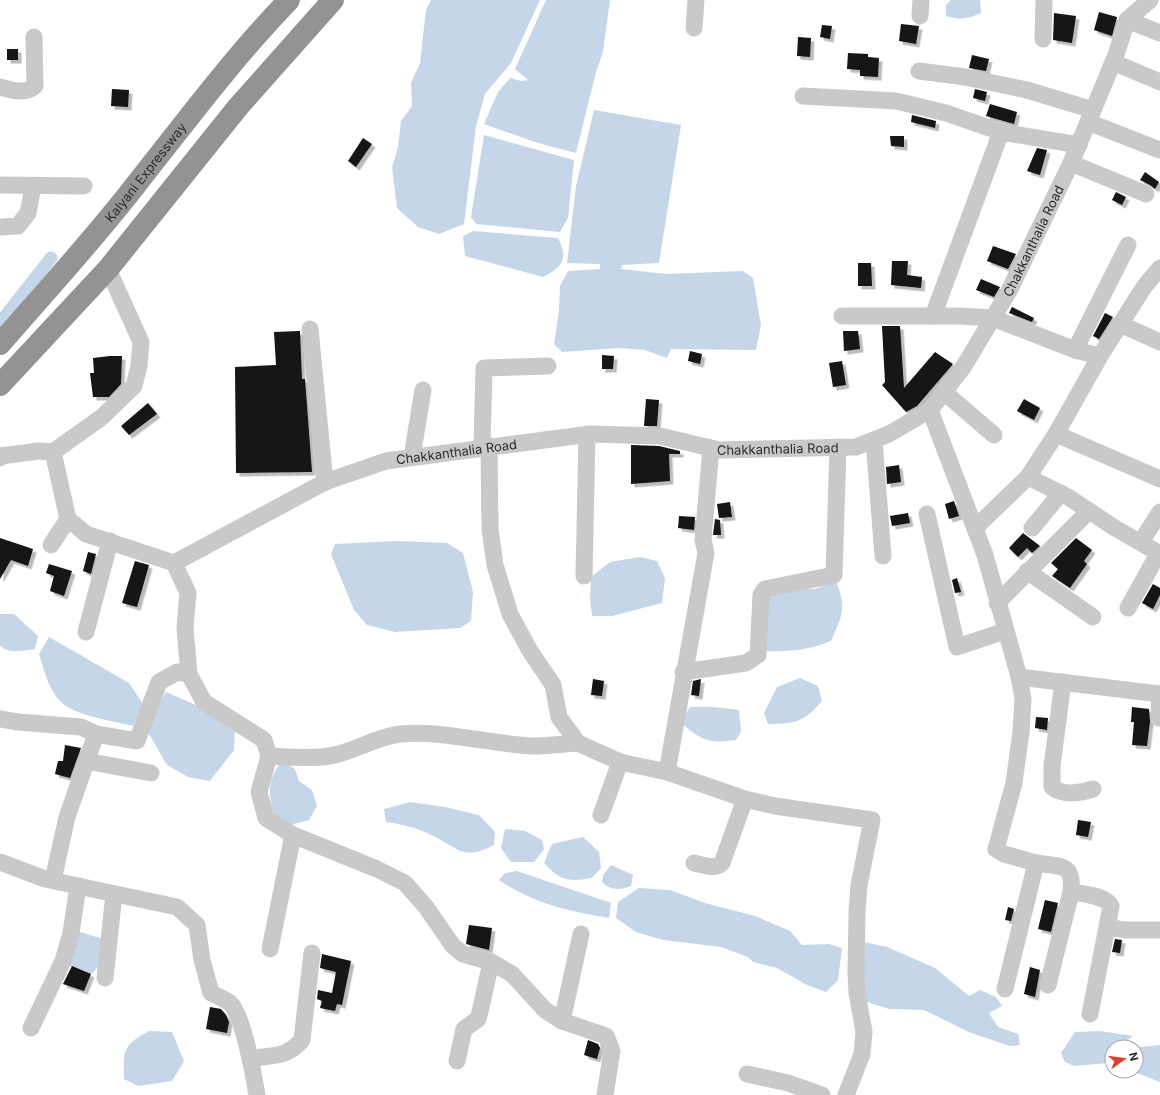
<svg xmlns="http://www.w3.org/2000/svg" width="1160" height="1095" font-family="Inter,sans-serif">
<style>
.water{fill:#c5d6e9}
.lines{fill:none;stroke-linecap:round;stroke-linejoin:round}
.canal{stroke:#c5d6e9;stroke-width:13}
.building{fill:#131313;filter:url(#shadow)}
.minor{stroke:#c9c9c9;stroke-width:17}
.highway{stroke:#939393;stroke-width:22}
.labels{text-anchor:middle;dominant-baseline:central;stroke-width:4;stroke-linejoin:round;paint-order:stroke}
.street-label{font-size:13px;fill:#2c2c2c;stroke:#fff}
</style>
<defs>
<filter id="shadow"><feDropShadow dx="3.5" dy="3.5" stdDeviation="0" flood-color="#0004"/></filter>
</defs>
<rect width="100%" height="100%" fill="#fff"/>
<!-- water -->
<g class="water">
<path d="M431 0H540L511 63 485 94 476 126 464 224 439 234 418 227 397 208 392 168 398 147 401 121 412 106 411 83 420 63 426 10Z"/>
<path d="M546 0H610L603 52 596 72 576 153 538 143 484 124 498 92 510 78 521 81 528 80 515 69Z"/>
<path d="M951 0H980L981 13C969 19 959 20 946 16V5Z"/>
<path d="M594 110 681 125 659 263 622 265 621 269 666 274 743 271 753 278 761 325 756 350 671 349 667 358 645 350 618 348 562 352 554 344 559 311 560 286 568 271 600 269V264L567 263 576 186Z"/>
<path d="M484 135 574 160 568 218 560 232 476 224 471 217Z"/>
<path d="M473 231 558 238C569 260 562 267 543 277L465 256 463 236Z"/>
<path d="M396 541 447 543 463 553 473 592 471 621 460 628 395 632 367 625 354 610 331 554 335 544Z"/>
<path d="M640 557 657 561 665 578 662 603 612 616H592L590 599 591 577 610 562Z"/>
<path d="M836 581C847 608 842 616 831 641 808 651 784 652 759 651L763 602 772 592 794 587 815 589Z"/>
<path d="M0 614H14L38 636 35 649C24 651 9 654 0 646Z"/>
<path d="M49 637 129 683 143 704 133 726C114 721 74 716 60 701 48 688 44 670 39 654Z"/>
<path d="M800 678 818 686 822 701C804 722 795 724 768 724L764 713 777 687Z"/>
<path d="M166 692 205 709 235 730 234 750 210 781 188 777 167 765 149 734 156 709Z"/>
<path d="M690 707H714L739 710 741 731 736 740C709 744 701 740 681 723Z"/>
<path d="M281 761 295 769 299 781 312 790 317 806 309 820 290 825 273 812C268 788 268 782 281 761Z"/>
<path d="M410 802 445 807 479 815 495 832 494 845C462 862 458 847 431 835 417 828 402 824 386 822L384 809Z"/>
<path d="M505 829 525 831 542 840 544 849 534 862H511L501 848Z"/>
<path d="M583 837 599 852 601 868 592 878C569 882 560 881 544 863L552 844Z"/>
<path d="M611 865 633 875 631 886C620 890 611 891 602 882L603 875Z"/>
<path d="M517 871 611 903 609 918C568 911 534 904 499 880L505 873Z"/>
<path d="M639 888 670 890 705 903 755 916 790 931 802 945 829 944 842 948 838 980 826 992 807 985 777 968 753 962 748 957 721 947 663 940 636 932 616 918 618 902Z"/>
<path d="M77 931 103 939 104 959 92 974 79 973 65 962Z"/>
<path d="M860 941 887 947 935 968 969 996 980 990 996 997 1002 1006 989 1013 998 1027 1018 1034 1020 1045 1010 1046 971 1033 924 1010 889 1009 864 1001Z"/>
<path d="M149 1031 172 1032 184 1061 172 1081 138 1086 124 1079C123 1050 123 1045 149 1031Z"/>
<path d="M1100 1031 1133 1036 1118 1047H1112V1057L1108 1063 1074 1066 1065 1062 1061 1053 1075 1032Z"/>
<path d="M1160 1045V1082L1132 1071H1136V1049L1140 1047Z"/>
</g>
<g class="lines">
<!-- canal -->
<path class="canal" d="M0 323 51 258"/>
</g>
<!-- building -->
<g class="building">
<path d="M1099 12 1117 17 1112 36 1094 30Z"/>
<path d="M1054 13 1076 16 1072 43 1053 40Z"/>
<path d="M901 24 919 26 916 44 899 41Z"/>
<path d="M822 25 832 26 830 39 820 37Z"/>
<path d="M798 37 811 38 810 57 797 56Z"/>
<rect x="7" y="49" width="11" height="11"/>
<path d="M848 53 868 54V57L879 58 878 77 860 76V70L847 69Z"/>
<path d="M972 55 989 59 986 71 969 68Z"/>
<path d="M112 89 129 90 128 107 111 106Z"/>
<path d="M975 89 987 92 985 101 973 98Z"/>
<path d="M990 104 1017 112 1014 124 986 116Z"/>
<path d="M912 115 936 121 935 128 911 122Z"/>
<path d="M890 136H904V147L891 146Z"/>
<path d="M363 138 372 144 356 167 348 161Z"/>
<path d="M1037 148 1047 150 1040 175 1027 171Z"/>
<path d="M1145 172 1159 182 1155 189 1150 185 1140 180Z"/>
<path d="M1116 192 1126 197 1122 205 1112 200Z"/>
<path d="M993 246 1016 254 1008 269 987 261Z"/>
<path d="M892 261H908L907 275 922 277 921 288 891 285Z"/>
<path d="M858 263H871L872 286H858Z"/>
<path d="M981 279 1000 287 994 297 976 290Z"/>
<path d="M1012 307 1034 318 1032 322 1009 313Z"/>
<path d="M1105 313 1113 317 1099 339 1093 336Z"/>
<path d="M882 326H900L904 388 935 352 953 364 917 406 906 412 882 385 885 382Z"/>
<path d="M300 331 302 379H305L312 472 236 473 235 367 276 365 274 332Z"/>
<path d="M843 331H858L860 349 844 351Z"/>
<path d="M690 351 702 354 700 364 688 361Z"/>
<path d="M602 355 614 356 613 369H602Z"/>
<path d="M110 356H122L121 384 109 397H93L90 373H94L93 358Z"/>
<path d="M842 361 846 385 833 387 829 363Z"/>
<path d="M646 399 659 400 657 426H644Z"/>
<path d="M1024 399 1040 408 1034 420 1017 411Z"/>
<path d="M148 403 157 414 129 435 121 426Z"/>
<path d="M631 445 659 446 680 451V454H669L670 481 631 484Z"/>
<path d="M899 465 901 482 887 484 886 467Z"/>
<path d="M954 501 959 516 949 519 945 504Z"/>
<path d="M730 502 732 517 719 518 717 504Z"/>
<path d="M908 513 910 523 892 526 890 516Z"/>
<path d="M679 516 695 517 694 530 678 528Z"/>
<path d="M715 519 720 520 721 535H713Z"/>
<path d="M1023 533 1040 546 1032 553 1027 548 1018 557 1009 548Z"/>
<path d="M0 538 33 549 28 566 11 560 0 579Z"/>
<path d="M1076 538 1092 550 1084 561 1087 564 1070 588 1052 576 1058 569 1051 563Z"/>
<path d="M88 552 96 554 91 574 83 571Z"/>
<path d="M135 561 149 565 137 607 122 603Z"/>
<path d="M49 564 72 571 64 596 50 591 54 576 46 573Z"/>
<path d="M957 578 961 592 955 593 952 580Z"/>
<path d="M1153 584 1160 588V595L1153 609 1142 603Z"/>
<path d="M593 679 604 681 602 696 591 695Z"/>
<path d="M701 679 699 696 691 695 693 681Z"/>
<path d="M1132 707 1149 709 1150 722 1147 746 1132 745 1134 722H1131Z"/>
<path d="M1036 717 1048 718 1047 730 1035 728Z"/>
<path d="M65 745 81 748 70 778 55 774 58 761H63Z"/>
<path d="M1078 820 1091 822 1088 837 1076 835Z"/>
<path d="M1045 900 1058 903 1051 932 1038 929Z"/>
<path d="M1008 907 1014 909 1011 921 1005 920Z"/>
<path d="M469 925 492 928 489 950 466 944Z"/>
<path d="M1115 939 1122 940 1120 953 1112 952Z"/>
<path d="M322 954 351 961 342 1005 337 1004 335 1011 320 1008 322 1001 317 999 318 990 332 993 336 972 320 968Z"/>
<path d="M72 966 91 974 84 991 63 984Z"/>
<path d="M1030 967 1040 970 1035 997 1024 994Z"/>
<path d="M210 1007 221 1009 226 1015 229 1022 227 1033 206 1029Z"/>
<path d="M588 1040 598 1044 600 1048 597 1059 584 1055Z"/>
</g>
<g class="lines">
<!-- minor -->
<g class="minor">
<path d="M920 16 921 0"/>
<path d="M1127 20 1160 33"/>
<path d="M694 28 696 0"/>
<path d="M1043 39 1044 0"/>
<path d="M1113 62 1160 82"/>
<path d="M919 71 965 77 1027 90 1093 110"/>
<path d="M0 87C11 90 25 95 35 86L34 37"/>
<path d="M803 96 896 101 946 113 1001 132 1079 145"/>
<path d="M1088 122 1160 150"/>
<path d="M1071 163 1146 194"/>
<path d="M0 185 84 186"/>
<path d="M0 227 18 226 28 213 33 187"/>
<path d="M842 316H958L993 318 1075 350 1100 356"/>
<path d="M933 316 1001 132"/>
<path d="M1120 324 1160 342"/>
<path d="M310 329 325 482"/>
<path d="M1075 350 1128 245"/>
<path d="M944 392 994 435"/>
<path d="M930 410 985 555 1019 677 1023 699 1021 732 1014 783 996 849 1004 854 1036 863 1005 989"/>
<path d="M1056 434 1160 479"/>
<path d="M874 440 883 556"/>
<path d="M489 446 490 529 495 565 510 614 530 651 553 685 559 717 578 743 620 762 667 772 745 799 775 806 872 820 859 885 857 911 856 972 857 993 864 1032 862 1054 846 1095"/>
<path d="M482 447 484 368 548 366"/>
<path d="M53 452 102 417 134 386 139 366 141 342 108 269"/>
<path d="M412 457 423 390"/>
<path d="M0 458 1 456 38 451 53 452 68 519 86 534 174 563 188 593 185 628 189 674 204 702 264 740 269 756 259 792 266 818 293 835 377 869 405 883 426 907 453 946 463 954 491 962 512 974 545 1010 562 1021 606 1036 612 1051 605 1095"/>
<path d="M1028 477 1068 497 1115 528 1160 554"/>
<path d="M927 514 957 647 1005 631"/>
<path d="M975 528 1028 477 1056 434 1100 356 1144 287 1160 268"/>
<path d="M1032 528 1061 493"/>
<path d="M1141 542 1160 512"/>
<path d="M51 545 68 519"/>
<path id="s1" d="M174 563 325 482 386 461 590 434 660 436 719 450 856 447 889 434 930 410 964 366 1009 291 1071 163 1116 55 1127 20 1150 0"/>
<path d="M1027 571 1093 617"/>
<path d="M584 576 587 435"/>
<path d="M997 603 1089 511"/>
<path d="M1128 608 1158 554"/>
<path d="M86 632 110 541"/>
<path d="M683 672 746 663 758 655 761 595 765 589 834 575 838 447"/>
<path d="M1019 677 1160 694 1159 718"/>
<path d="M1063 682 1052 766V787C1062 796 1082 793 1093 789"/>
<path d="M0 719 18 722 81 727 96 734"/>
<path d="M269 756C289 757 310 759 330 756 354 752 375 737 400 734 444 730 488 744 533 746 547 746 563 744 578 743"/>
<path d="M86 761 151 773"/>
<path d="M667 772 706 553 703 540 711 448"/>
<path d="M601 815 620 762"/>
<path d="M0 862 45 879 177 907 197 925 202 960 211 993C217 996 225 999 230 1003 243 1015 254 1076 257 1095"/>
<path d="M694 863C703 865 716 870 722 863L745 799"/>
<path d="M1036 863C1060 867 1074 862 1071 892L1048 985"/>
<path d="M53 880 67 817 96 734 137 741 159 682 177 672 189 674"/>
<path d="M1071 892C1082 894 1105 895 1111 906L1090 1014"/>
<path d="M1108 927 1125 930H1160"/>
<path d="M270 949 293 835"/>
<path d="M105 978 114 894"/>
<path d="M562 1021 581 934"/>
<path d="M31 1028 63 961 71 933 78 886"/>
<path d="M251 1058C272 1056 288 1057 302 1040L312 953"/>
<path d="M457 1061 464 1029 478 1019 480 1012 491 962"/>
<path d="M747 1074 788 1083 822 1095"/>
</g>
<!-- highway -->
<g class="highway">
<path id="s2" d="M0 344C46 291 95 238 138 182 187 120 234 57 289 0"/>
<path d="M0 385 108 269 238 107 333 0"/>
</g>
</g>
<g class="labels">
<!-- street labels -->
<g class="street-label">
<text stroke="none"><textPath href="#s2" startOffset="225">Kalyani Expressway</textPath></text>
<text stroke="none"><textPath href="#s1" startOffset="991">Chakkanthalia Road</textPath></text>
<text stroke="none"><textPath href="#s1" startOffset="631">Chakkanthalia Road</textPath></text>
<text stroke="none"><textPath href="#s1" startOffset="307">Chakkanthalia Road</textPath></text>
</g>
</g>
<!-- north arrow -->
<g transform="translate(1124 1059) rotate(76)"><circle r="19" fill="#ffffff" stroke="#ababab"/>
<path d="M0-3L7 15L0 10L-7 15Z" fill="#e04031"/>
<text y="-6" font-size="11" font-weight="bold" text-anchor="middle" fill="#2c2c2c">N</text>
</g>
</svg>
